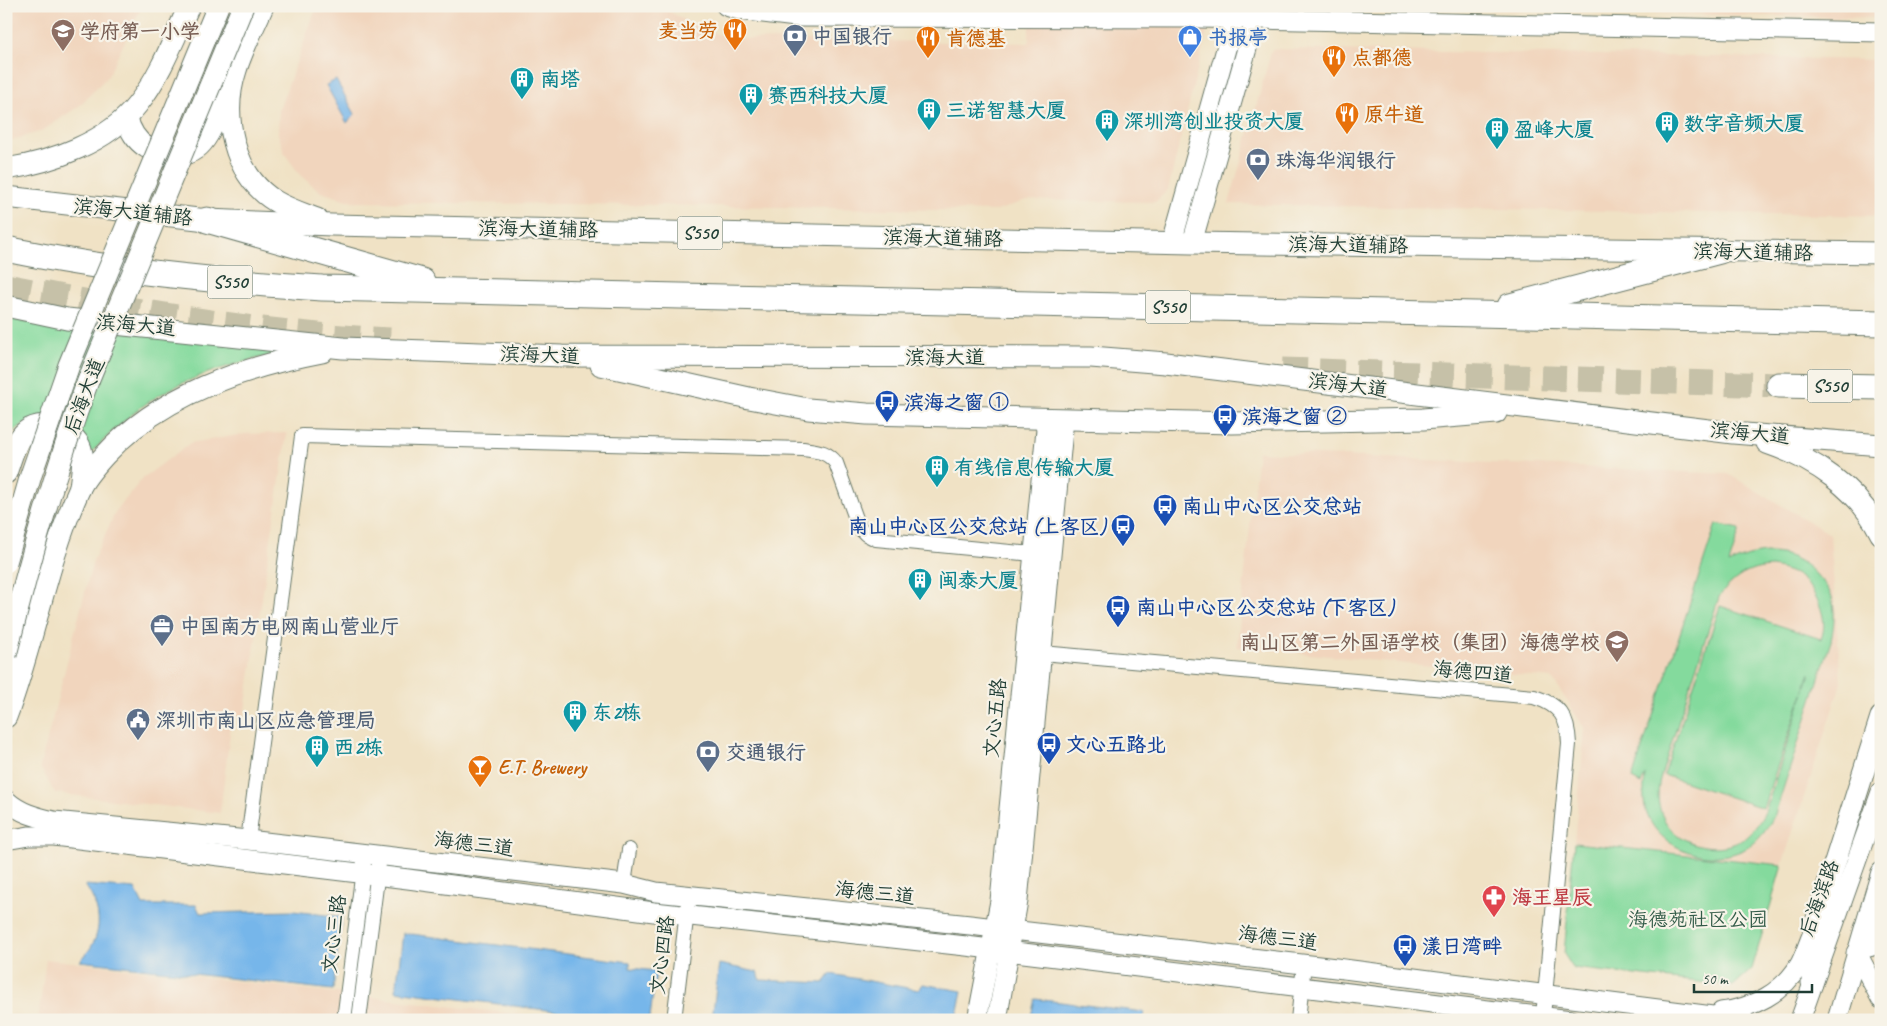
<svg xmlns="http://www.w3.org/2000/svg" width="1887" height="1026" font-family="Caveat,'LXGW WenKai TC',sans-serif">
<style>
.built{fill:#f1d5bd}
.green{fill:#84da9d;stroke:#528c68;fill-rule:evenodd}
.water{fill:#76b6ea;stroke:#4a7a8f}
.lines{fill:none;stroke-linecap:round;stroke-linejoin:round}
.highway-tunnel{stroke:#c6c1a8;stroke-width:25;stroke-dasharray:25 12;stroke-linecap:butt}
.street-casing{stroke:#687767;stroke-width:16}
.secondary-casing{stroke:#687767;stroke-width:21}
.primary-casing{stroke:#687767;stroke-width:23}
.highway-casing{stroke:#687767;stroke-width:27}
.street{stroke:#fff;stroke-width:14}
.secondary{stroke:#fff;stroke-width:19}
.primary{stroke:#fff;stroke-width:21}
.highway{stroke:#fff;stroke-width:25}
.primary-bridge-casing{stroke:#687767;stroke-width:23;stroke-linecap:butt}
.primary-bridge{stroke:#fff;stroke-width:21}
.labels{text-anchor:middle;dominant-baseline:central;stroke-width:4.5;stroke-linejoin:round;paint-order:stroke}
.shield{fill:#f7f3e8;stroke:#60746a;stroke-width:1}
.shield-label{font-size:19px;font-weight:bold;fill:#1f3d34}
.food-label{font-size:20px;font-weight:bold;fill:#c56008;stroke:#f7f3e8;text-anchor:start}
.education-label{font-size:20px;font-weight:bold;fill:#785e54;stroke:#f7f3e8;text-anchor:start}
.service-label{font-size:20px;font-weight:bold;fill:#4e5e75;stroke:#f7f3e8;text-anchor:start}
.shop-label{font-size:20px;font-weight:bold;fill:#366cbe;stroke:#f7f3e8;text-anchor:start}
.culture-label{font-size:20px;font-weight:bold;fill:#0d838f;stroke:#f7f3e8;text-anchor:start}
.street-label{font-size:20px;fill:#1f3d34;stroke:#f7f3e8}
.transit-label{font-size:20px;font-weight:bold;fill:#164399;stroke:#f7f3e8;text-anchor:start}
.health-label{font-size:20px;font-weight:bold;fill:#be3a42;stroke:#f7f3e8;text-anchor:start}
.park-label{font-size:20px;fill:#335c49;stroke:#f7f3e8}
</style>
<rect width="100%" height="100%" fill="#f7f3e8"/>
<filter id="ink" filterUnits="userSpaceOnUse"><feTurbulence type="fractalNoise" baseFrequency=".02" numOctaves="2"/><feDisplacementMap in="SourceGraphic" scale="10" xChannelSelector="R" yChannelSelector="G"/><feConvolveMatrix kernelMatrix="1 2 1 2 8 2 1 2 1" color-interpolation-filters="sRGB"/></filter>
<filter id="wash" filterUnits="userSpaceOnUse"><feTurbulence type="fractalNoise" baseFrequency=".0096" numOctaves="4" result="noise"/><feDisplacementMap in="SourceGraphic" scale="20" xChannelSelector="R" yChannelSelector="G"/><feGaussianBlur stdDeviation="1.12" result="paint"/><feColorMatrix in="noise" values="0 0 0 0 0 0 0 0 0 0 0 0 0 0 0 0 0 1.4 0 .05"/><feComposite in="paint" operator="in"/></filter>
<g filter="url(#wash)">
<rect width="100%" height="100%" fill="#f0e2c5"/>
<!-- built -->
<g class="built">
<path d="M6 6H142L108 76 79 106 42 131 6 142Z"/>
<path d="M317 6H660L700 29 734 39 1029 43V6H1213L1168 190 1155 202 1026 200 997 211 661 205 353 202 321 192 300 175 285 154 278 134 279 110Z"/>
<path d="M1304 6H1881V18Z"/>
<path d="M1272 49 1881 60V216L1229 204Z"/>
<path d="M287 433 244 717 232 716 220 813 55 793 40 767 93 561 116 511 142 479 190 443 245 434Z"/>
<path d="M1258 452 1728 474 1830 534 1841 683 1782 865 1574 843 1585 729 1552 678 1237 647Z"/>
<path d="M46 959 566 1020H38Z"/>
</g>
<!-- green -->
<g class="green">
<path d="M6 319 293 350C232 364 171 378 123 422 111 432 101 443 90 454L30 420 8 435 6 426Z"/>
<path d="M1716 524 1740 529 1729 564C1762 547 1796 548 1820 579 1824 583 1829 589 1831 595 1836 610 1834 626 1831 641L1775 814C1768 828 1759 842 1745 849 1711 867 1660 850 1647 814 1642 801 1644 788 1645 775L1641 784 1632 779ZM1772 567C1781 569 1790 571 1798 576 1815 588 1830 618 1821 639L1720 606 1664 775 1763 808 1810 673 1765 812C1759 824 1749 838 1736 843 1708 854 1668 841 1660 809 1657 799 1658 789 1660 779L1719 597C1733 578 1748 568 1772 567Z"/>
<path d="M1574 843 1782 865 1752 969 1733 986 1573 968 1564 954Z"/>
</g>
<!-- water -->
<g class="water">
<path d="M336 80 355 114 347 123 326 85Z"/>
<path d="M85 885 135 889 143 905H196L200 913 293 911 342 917 333 990 80 961C103 938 104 912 85 885Z"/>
<path d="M403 933 630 962V968L656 971 650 1017 644 1020H625L396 991Z"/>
<path d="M719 964 757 972 761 980 824 983 831 974 919 990 923 984 962 991 956 1020H712Z"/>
<path d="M1035 999 1144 1012 1143 1020H1030Z"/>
</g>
</g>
<g filter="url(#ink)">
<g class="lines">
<!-- highway-tunnel -->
<g class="highway-tunnel">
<path d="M6 286C133 311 261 334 390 340"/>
<path d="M1282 370 1779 385"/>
</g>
<defs>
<g id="street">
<path d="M1042 653 1534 697C1560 705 1568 717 1569 744L1543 1016"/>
<path d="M248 840 302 436 803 449C817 451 827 451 836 463L859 527 866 534 876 539 1043 555"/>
<path d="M624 884 629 850"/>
<path d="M1857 953 1881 946"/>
<path d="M344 1020 365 854"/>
<path d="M359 1020 380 855"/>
<path d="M674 1020 689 895"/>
<path d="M1298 1020 1304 964"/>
</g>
<g id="secondary">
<path d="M726 6 739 10 796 17 1200 18 1881 32"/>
<path d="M1172 242 1238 6"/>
<path d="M1192 243 1259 6"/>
<path d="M6 800C20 813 36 817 54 821L248 840 624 884 656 892 970 925 1336 968 1744 1020"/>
<path d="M6 840 29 836H54L408 879 654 912 966 946 1571 1020"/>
<path d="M1857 953 1881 999"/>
<path d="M1721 1012C1753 1008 1783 993 1800 964 1805 955 1808 944 1812 935"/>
<path d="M977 1020 1000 901 1047 419"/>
<path d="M997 1020 1018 901 1064 419"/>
<path d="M1800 1020 1881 792"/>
<path d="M1837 1020 1881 872"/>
</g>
<g id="primary">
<path d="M263 6C254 27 243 48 236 70 221 115 233 175 275 201 288 209 304 214 317 219"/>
<path d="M127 117C128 123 130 129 134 135 147 155 181 163 199 146 212 134 220 106 227 90"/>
<path d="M6 169C52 162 108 142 137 105 160 76 174 39 189 6"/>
<path d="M6 197 207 220 332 225 1192 243 1881 253"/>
<path d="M6 306 67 319 343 348 562 356 1091 357 1166 363 1733 433 1881 445"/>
<path d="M601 365 749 398 808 409 867 414 1232 423 1423 419 1496 413"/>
<path d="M1767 443C1814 459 1858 488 1881 534"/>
<path d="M6 473C11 460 14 444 23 434 40 416 74 428 81 449 85 461 81 475 80 488"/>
<path d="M6 717C34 643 46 563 79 490 84 478 95 466 104 456 159 395 243 367 322 352"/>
<path d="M1857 953 1881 922"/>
<path d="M1812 983 1814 928 1881 717"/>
</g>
<g id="highway">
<path d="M207 220 422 281"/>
<path d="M6 249C110 271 216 281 322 288L1881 323"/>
<path d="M1510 306 1720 251"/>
<path d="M1779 385 1881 387"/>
</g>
</defs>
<!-- street casing -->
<use href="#street" class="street-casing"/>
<!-- secondary casing -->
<use href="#secondary" class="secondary-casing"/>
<!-- primary casing -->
<use href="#primary" class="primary-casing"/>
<!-- highway casing -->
<use href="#highway" class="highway-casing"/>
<!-- street -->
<use href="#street" class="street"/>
<!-- secondary -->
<use href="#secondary" class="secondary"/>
<!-- primary -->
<use href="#primary" class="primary"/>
<!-- highway -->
<use href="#highway" class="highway"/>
<defs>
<g id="primary-bridge">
<path d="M6 562 31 475 69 365 218 6"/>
<path d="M6 655C29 562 55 470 88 381L243 6"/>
</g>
</defs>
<!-- primary-bridge casing -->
<use href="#primary-bridge" class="primary-bridge-casing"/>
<!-- primary-bridge -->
<use href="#primary-bridge" class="primary-bridge"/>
</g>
</g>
<!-- icons -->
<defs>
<symbol id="restaurant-pin" viewBox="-11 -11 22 30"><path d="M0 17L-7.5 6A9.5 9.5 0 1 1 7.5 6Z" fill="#e8710a" stroke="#f7f3e8"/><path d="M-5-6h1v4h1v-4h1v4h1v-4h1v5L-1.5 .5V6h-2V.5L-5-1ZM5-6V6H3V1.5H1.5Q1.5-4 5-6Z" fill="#fff"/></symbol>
<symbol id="school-pin" viewBox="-11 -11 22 30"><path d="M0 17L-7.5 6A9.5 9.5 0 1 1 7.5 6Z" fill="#8d6e63" stroke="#f7f3e8"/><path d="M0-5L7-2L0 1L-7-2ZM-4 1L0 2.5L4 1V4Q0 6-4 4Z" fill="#fff"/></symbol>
<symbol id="bank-pin" viewBox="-11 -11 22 30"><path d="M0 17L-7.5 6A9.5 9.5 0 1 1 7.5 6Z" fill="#5c6f8a" stroke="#f7f3e8"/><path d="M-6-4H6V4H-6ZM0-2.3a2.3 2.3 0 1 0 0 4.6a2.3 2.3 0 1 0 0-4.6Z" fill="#fff"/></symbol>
<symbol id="shop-pin" viewBox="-11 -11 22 30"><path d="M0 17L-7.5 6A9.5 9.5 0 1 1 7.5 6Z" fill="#3f7fe0" stroke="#f7f3e8"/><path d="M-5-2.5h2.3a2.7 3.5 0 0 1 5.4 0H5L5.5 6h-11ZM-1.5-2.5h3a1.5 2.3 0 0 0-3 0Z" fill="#fff"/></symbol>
<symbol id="building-pin" viewBox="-11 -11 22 30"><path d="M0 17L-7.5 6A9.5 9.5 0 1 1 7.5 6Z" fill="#0f9aa8" stroke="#f7f3e8"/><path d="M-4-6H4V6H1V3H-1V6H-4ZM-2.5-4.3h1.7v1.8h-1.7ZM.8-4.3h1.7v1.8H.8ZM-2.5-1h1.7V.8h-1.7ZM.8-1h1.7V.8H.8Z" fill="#fff"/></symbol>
<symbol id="bus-pin" viewBox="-11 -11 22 30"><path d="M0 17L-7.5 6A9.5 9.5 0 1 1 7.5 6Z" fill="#1a4fb4" stroke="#f7f3e8"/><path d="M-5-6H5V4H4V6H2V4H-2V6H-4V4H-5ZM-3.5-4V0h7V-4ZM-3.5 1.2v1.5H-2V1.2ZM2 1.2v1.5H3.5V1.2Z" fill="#fff"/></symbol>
<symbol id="office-pin" viewBox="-11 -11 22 30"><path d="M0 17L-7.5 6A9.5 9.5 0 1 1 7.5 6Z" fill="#5c6f8a" stroke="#f7f3e8"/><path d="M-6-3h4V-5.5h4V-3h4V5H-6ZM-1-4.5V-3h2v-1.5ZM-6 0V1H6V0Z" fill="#fff"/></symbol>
<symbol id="civic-pin" viewBox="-11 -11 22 30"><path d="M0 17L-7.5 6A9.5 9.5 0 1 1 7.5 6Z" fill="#5c6f8a" stroke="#f7f3e8"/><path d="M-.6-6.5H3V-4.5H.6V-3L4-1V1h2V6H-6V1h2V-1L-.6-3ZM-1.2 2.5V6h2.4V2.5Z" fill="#fff"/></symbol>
<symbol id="bar-pin" viewBox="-11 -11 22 30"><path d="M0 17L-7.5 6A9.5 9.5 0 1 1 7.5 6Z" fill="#e8710a" stroke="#f7f3e8"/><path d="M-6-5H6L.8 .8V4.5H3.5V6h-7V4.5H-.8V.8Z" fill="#fff"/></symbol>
<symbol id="pharmacy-pin" viewBox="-11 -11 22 30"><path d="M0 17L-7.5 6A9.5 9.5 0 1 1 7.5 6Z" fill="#e0444e" stroke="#f7f3e8"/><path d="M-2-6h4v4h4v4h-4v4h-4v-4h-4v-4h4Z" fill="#fff"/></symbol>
</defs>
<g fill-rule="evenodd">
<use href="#restaurant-pin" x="721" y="16" width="28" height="38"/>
<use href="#school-pin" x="49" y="17" width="28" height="38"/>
<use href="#bank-pin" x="781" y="22" width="28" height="38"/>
<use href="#shop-pin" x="1176" y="23" width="28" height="38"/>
<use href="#restaurant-pin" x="914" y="24" width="28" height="38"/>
<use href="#restaurant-pin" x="1320" y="43" width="28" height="38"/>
<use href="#building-pin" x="508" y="65" width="28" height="38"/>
<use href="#building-pin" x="737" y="81" width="28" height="38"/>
<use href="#building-pin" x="915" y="96" width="28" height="38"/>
<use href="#restaurant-pin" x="1333" y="100" width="28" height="38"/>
<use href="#building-pin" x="1093" y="107" width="28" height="38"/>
<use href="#building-pin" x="1653" y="109" width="28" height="38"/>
<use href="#building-pin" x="1483" y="115" width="28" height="38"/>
<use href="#bank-pin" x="1244" y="146" width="28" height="38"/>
<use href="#bus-pin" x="873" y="388" width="28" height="38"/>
<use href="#bus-pin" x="1211" y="402" width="28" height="38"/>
<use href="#building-pin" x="923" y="453" width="28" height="38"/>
<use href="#bus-pin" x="1151" y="492" width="28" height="38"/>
<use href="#bus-pin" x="1109" y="512" width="28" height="38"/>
<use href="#building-pin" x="906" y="566" width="28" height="38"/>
<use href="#bus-pin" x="1104" y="593" width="28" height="38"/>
<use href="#office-pin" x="148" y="612" width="28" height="38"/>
<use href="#school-pin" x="1603" y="628" width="28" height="38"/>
<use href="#building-pin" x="561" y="698" width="28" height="38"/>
<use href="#civic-pin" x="124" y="706" width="28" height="38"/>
<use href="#bus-pin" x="1035" y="730" width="28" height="38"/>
<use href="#building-pin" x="303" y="733" width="28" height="38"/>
<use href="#bank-pin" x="694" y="738" width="28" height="38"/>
<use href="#bar-pin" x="466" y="753" width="28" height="38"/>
<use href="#pharmacy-pin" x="1480" y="883" width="28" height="38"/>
<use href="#bus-pin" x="1391" y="932" width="28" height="38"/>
</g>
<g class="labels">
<!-- shield labels -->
<g class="shield">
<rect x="677.5" y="216.5" width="45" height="33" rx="4"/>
<rect x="207.5" y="265.5" width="45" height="33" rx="4"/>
<rect x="1145.5" y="290.5" width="45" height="33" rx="4"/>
<rect x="1807.5" y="369.5" width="45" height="33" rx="4"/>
</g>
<g class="shield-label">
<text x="700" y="233">S550</text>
<text x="230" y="282">S550</text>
<text x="1168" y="307">S550</text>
<text x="1830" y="386">S550</text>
</g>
<!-- food labels -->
<g class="food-label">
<text x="718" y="30" text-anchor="end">麦当劳</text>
<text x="946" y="38">肯德基</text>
<text x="1352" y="57">点都德</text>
<text x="1364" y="114">原牛道</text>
<text x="498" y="767">E.T. Brewery</text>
</g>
<!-- education labels -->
<g class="education-label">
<text x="80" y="31">学府第一小学</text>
<text x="1600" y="642" text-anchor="end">南山区第二外国语学校（集团）海德学校</text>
</g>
<!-- service labels -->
<g class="service-label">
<text x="812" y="36">中国银行</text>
<text x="1276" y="160">珠海华润银行</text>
<text x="180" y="626">中国南方电网南山营业厅</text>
<text x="156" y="720">深圳市南山区应急管理局</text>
<text x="726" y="752">交通银行</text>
</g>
<!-- shop labels -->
<g class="shop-label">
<text x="1208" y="37">书报亭</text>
</g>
<!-- culture labels -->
<g class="culture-label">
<text x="540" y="79">南塔</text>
<text x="768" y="95">赛西科技大厦</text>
<text x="946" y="110">三诺智慧大厦</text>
<text x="1124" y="121">深圳湾创业投资大厦</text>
<text x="1684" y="123">数字音频大厦</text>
<text x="1514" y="129">盈峰大厦</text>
<text x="954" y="467">有线信息传输大厦</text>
<text x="938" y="580">闽泰大厦</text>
<text x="592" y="712">东2栋</text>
<text x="334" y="747">西2栋</text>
</g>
<!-- street labels -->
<g class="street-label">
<text transform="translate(133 212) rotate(6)">滨海大道辅路</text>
<text transform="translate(538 229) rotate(1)">滨海大道辅路</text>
<text transform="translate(943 238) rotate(1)">滨海大道辅路</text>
<text transform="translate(1348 245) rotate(1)">滨海大道辅路</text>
<text transform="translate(1753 252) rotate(1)">滨海大道辅路</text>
<text transform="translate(136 325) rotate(5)">滨海大道</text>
<text transform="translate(540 355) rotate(2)">滨海大道</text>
<text x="945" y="357">滨海大道</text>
<text transform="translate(1348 385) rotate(7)">滨海大道</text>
<text transform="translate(84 396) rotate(-69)">后海大道</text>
<text transform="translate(1750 433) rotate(5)">滨海大道</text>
<text transform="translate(1473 672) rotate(5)">海德四道</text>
<text transform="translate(995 718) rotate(-84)">文心五路</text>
<text transform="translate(474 844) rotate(7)">海德三道</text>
<text transform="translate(875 893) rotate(6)">海德三道</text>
<text transform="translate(1819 898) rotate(-70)">后海滨路</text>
<text transform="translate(334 934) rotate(-83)">文心三路</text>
<text transform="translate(1278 938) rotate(7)">海德三道</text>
<text transform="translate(662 955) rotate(-83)">文心四路</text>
</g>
<!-- transit labels -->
<g class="transit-label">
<text x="904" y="402">滨海之窗 ①</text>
<text x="1242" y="416">滨海之窗 ②</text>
<text x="1182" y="506">南山中心区公交总站</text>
<text x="1106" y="526" text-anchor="end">南山中心区公交总站 (上客区)</text>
<text x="1136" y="607">南山中心区公交总站 (下客区)</text>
<text x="1066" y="744">文心五路北</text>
<text x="1422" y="946">漾日湾畔</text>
</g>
<!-- health labels -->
<g class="health-label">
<text x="1512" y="897">海王星辰</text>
</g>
<!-- park labels -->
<g class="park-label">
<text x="1698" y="919">海德苑社区公园</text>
</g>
</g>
<!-- margin -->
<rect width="1887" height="1026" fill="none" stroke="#f7f3e8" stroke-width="25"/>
<!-- scale -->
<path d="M1694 984v8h118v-8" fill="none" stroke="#1f3d34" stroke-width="2.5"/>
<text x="1702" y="984" font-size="15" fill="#1f3d34" stroke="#f7f3e8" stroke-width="4" paint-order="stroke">50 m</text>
</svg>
